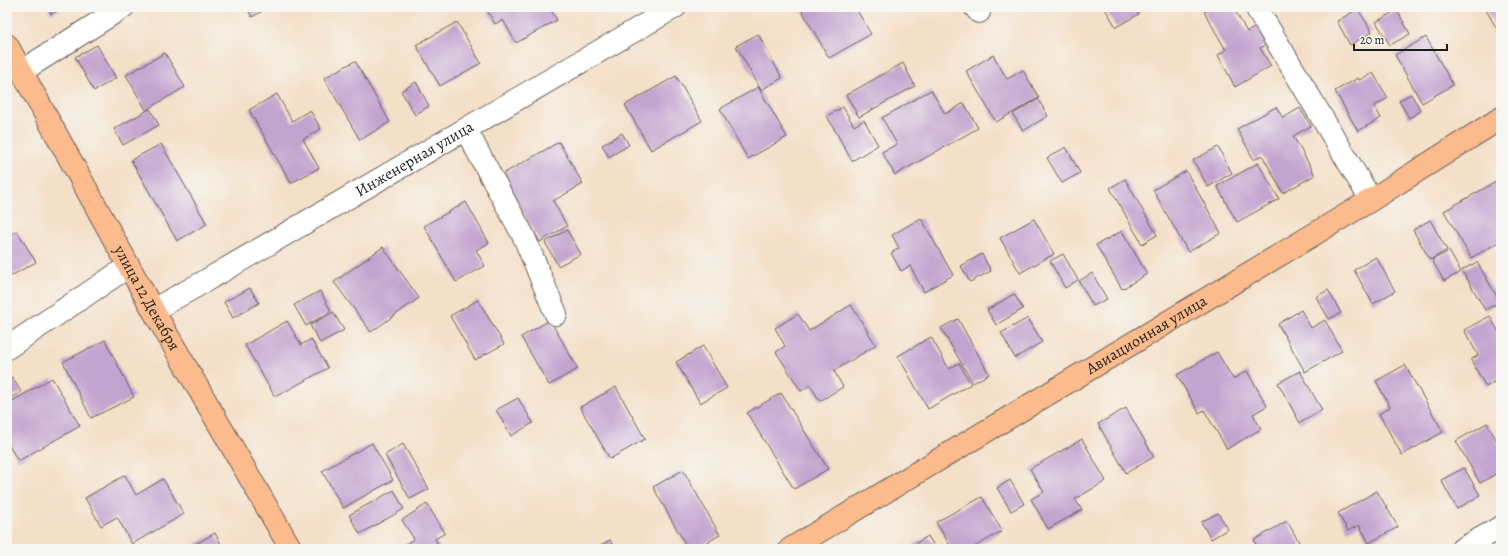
<svg xmlns="http://www.w3.org/2000/svg" width="1508" height="556" font-family="Alegreya,serif">
<style>
.building{fill:#c3a3cf}
.lines{fill:none;stroke-linecap:round;stroke-linejoin:round}
.minor-casing{stroke:#686058;stroke-width:24}
.major-casing{stroke:#686058;stroke-width:24}
.minor{stroke:#fff;stroke-width:22}
.major{stroke:#fbbb8c;stroke-width:22}
.labels{text-anchor:middle;dominant-baseline:central;stroke-width:3;stroke-linejoin:round;paint-order:stroke}
.street-label{font-size:16px;fill:#1c1c1c;stroke:#f6f6f2}
</style>
<rect width="100%" height="100%" fill="#f6f6f2"/>
<filter id="ink" filterUnits="userSpaceOnUse"><feTurbulence type="fractalNoise" baseFrequency=".025" numOctaves="2"/><feDisplacementMap in="SourceGraphic" scale="8" xChannelSelector="R" yChannelSelector="G"/><feConvolveMatrix kernelMatrix="1 2 1 2 8 2 1 2 1" color-interpolation-filters="sRGB"/></filter>
<filter id="wash" filterUnits="userSpaceOnUse"><feTurbulence type="fractalNoise" baseFrequency=".012" numOctaves="4" result="noise"/><feDisplacementMap in="SourceGraphic" scale="16" xChannelSelector="R" yChannelSelector="G"/><feGaussianBlur stdDeviation="0.9" result="paint"/><feColorMatrix in="noise" values="0 0 0 0 0 0 0 0 0 0 0 0 0 0 0 0 0 1.4 0 .05"/><feComposite in="paint" operator="in"/></filter>
<g filter="url(#wash)">
<rect width="100%" height="100%" fill="#f4dfc7"/>
<g id="blocks">
<!-- building -->
<g class="building">
<path d="M47 7H64L51 14Z"/>
<path d="M247 7H269L252 17Z"/>
<path d="M485 7H549L557 20 516 43 503 20 495 24Z"/>
<path d="M804 7H855L871 34 829 58 801 9Z"/>
<path d="M1104 7H1135L1139 14 1116 27Z"/>
<path d="M1214 7H1233L1247 32 1259 25 1269 43 1260 48 1271 66 1235 87 1218 55 1226 50 1204 12Z"/>
<path d="M1491 7H1501V36L1486 10Z"/>
<path d="M1358 9 1372 32 1350 45 1337 21Z"/>
<path d="M1397 10 1410 34 1390 45 1376 22Z"/>
<path d="M457 22 481 63 440 86 416 45Z"/>
<path d="M758 34 782 78 761 90 736 46Z"/>
<path d="M1426 37 1453 85 1422 103 1395 55Z"/>
<path d="M97 45 116 78 94 91 75 57Z"/>
<path d="M165 53 185 87 146 110 126 75Z"/>
<path d="M993 55 1007 79 1023 70 1039 98 996 122 966 71Z"/>
<path d="M355 61 390 122 360 140 324 78Z"/>
<path d="M903 63 915 86 859 117 846 95Z"/>
<path d="M1373 73 1388 98 1374 106 1381 118 1358 131 1335 91 1358 78 1359 80Z"/>
<path d="M676 76 702 121 651 150 625 105Z"/>
<path d="M416 82 429 106 415 115 401 91Z"/>
<path d="M758 87 787 137 748 159 720 109Z"/>
<path d="M931 90 945 114 964 103 978 128 895 175 882 152 897 144 882 118Z"/>
<path d="M277 94 292 121 310 110 321 129 303 139 319 168 291 183 249 110Z"/>
<path d="M1411 94 1421 111 1409 118 1399 101Z"/>
<path d="M1038 99 1048 116 1023 131 1013 114Z"/>
<path d="M843 107 854 126 864 120 878 145 852 161 827 116Z"/>
<path d="M1276 107 1283 118 1300 108 1311 126 1293 136 1315 175 1283 193 1262 155 1254 160 1237 129Z"/>
<path d="M150 109 159 125 123 145 114 129Z"/>
<path d="M622 133 629 145 609 157 602 145Z"/>
<path d="M559 142 583 184 553 201 567 226 540 242 501 175Z"/>
<path d="M161 144 207 224 177 241 131 160Z"/>
<path d="M1066 147 1080 173 1062 183 1047 158Z"/>
<path d="M1218 147 1232 173 1208 187 1193 160Z"/>
<path d="M1258 163 1279 199 1237 222 1217 186Z"/>
<path d="M1186 171 1221 233 1188 252 1153 190Z"/>
<path d="M1125 179 1157 235 1142 244 1110 188Z"/>
<path d="M1501 179V221L1497 224 1501 230V241L1471 258 1444 211Z"/>
<path d="M466 202 489 243 476 250 485 266 456 282 424 226Z"/>
<path d="M921 218 953 275 924 292 910 266 901 271 891 253 899 248 892 235Z"/>
<path d="M1034 219 1054 254 1020 273 1000 238Z"/>
<path d="M1430 220 1447 250 1430 260 1413 230Z"/>
<path d="M567 230 581 254 558 266 545 242Z"/>
<path d="M17 231 36 262 7 278V237Z"/>
<path d="M1122 231 1147 274 1122 289 1096 245Z"/>
<path d="M383 247 419 298 371 332 334 282Z"/>
<path d="M1449 251 1461 272 1444 281 1432 260Z"/>
<path d="M982 254 991 271 970 282 961 266Z"/>
<path d="M1063 254 1078 280 1065 288 1050 261Z"/>
<path d="M1376 257 1395 291 1373 304 1354 270Z"/>
<path d="M1477 262 1500 302 1485 310 1462 270Z"/>
<path d="M1092 273 1107 299 1093 306 1079 281Z"/>
<path d="M250 288 259 303 233 318 224 302Z"/>
<path d="M1328 290 1341 313 1329 319 1316 297Z"/>
<path d="M320 291 331 311 306 326 294 305Z"/>
<path d="M1014 294 1023 309 996 325 987 310Z"/>
<path d="M478 300 504 344 475 360 450 316Z"/>
<path d="M851 305 876 345 834 371 843 387 820 401 810 385 801 391 776 352 785 346 775 328 798 314 809 331Z"/>
<path d="M1301 310 1311 328 1325 320 1342 351 1305 372 1278 324Z"/>
<path d="M333 312 344 330 320 343 310 325Z"/>
<path d="M1490 316 1501 336V378L1486 387 1471 360 1478 355 1464 330Z"/>
<path d="M1028 318 1042 342 1015 358 1001 333Z"/>
<path d="M958 319 989 374 973 383 941 328Z"/>
<path d="M550 320 578 369 549 385 521 337Z"/>
<path d="M287 321 301 345 311 339 328 368 275 397 245 345Z"/>
<path d="M931 337 949 369 959 363 971 384 928 409 898 356Z"/>
<path d="M105 340 134 397 91 418 63 362Z"/>
<path d="M703 346 727 388 700 403 676 362Z"/>
<path d="M1217 352 1233 379 1247 371 1267 406 1253 414 1261 429 1227 449 1204 410 1199 413 1177 375Z"/>
<path d="M1405 365 1443 432 1402 455 1379 414 1390 407 1376 381Z"/>
<path d="M1300 371 1322 410 1300 423 1278 383Z"/>
<path d="M12 377 21 392 7 400V380Z"/>
<path d="M52 378 80 426 18 461 7 442V404Z"/>
<path d="M616 387 645 439 610 459 580 407Z"/>
<path d="M781 393 828 469 794 489 747 413Z"/>
<path d="M518 398 533 423 511 436 496 410Z"/>
<path d="M1126 408 1154 457 1126 473 1098 424Z"/>
<path d="M1487 423 1501 448V471L1480 483 1456 441Z"/>
<path d="M1082 439 1106 481 1075 499 1082 510 1048 529 1031 499 1044 492 1030 469Z"/>
<path d="M372 443 393 480 343 508 322 471Z"/>
<path d="M403 444 429 489 410 499 385 455Z"/>
<path d="M1464 468 1480 495 1457 509 1441 480Z"/>
<path d="M683 470 720 535 696 549H688L653 487Z"/>
<path d="M125 475 136 495 163 479 184 514 132 544 117 517 101 526 85 498Z"/>
<path d="M1010 480 1024 504 1011 511 997 488Z"/>
<path d="M394 490 404 509 360 534 349 515Z"/>
<path d="M1377 491 1398 527 1369 543 1359 525 1348 531 1338 513Z"/>
<path d="M982 497 1002 531 971 549H952L936 522Z"/>
<path d="M427 504 445 533 435 539 441 549H397L414 539 402 520Z"/>
<path d="M1218 513 1228 529 1211 539 1201 522Z"/>
<path d="M1287 521 1303 549H1258L1254 540Z"/>
<path d="M215 533 223 548 221 549H187Z"/>
<path d="M928 536 936 549H915L913 545Z"/>
<path d="M610 540 615 549H594Z"/>
</g>
</g>
</g>
<g filter="url(#ink)">
<use href="#blocks" fill-opacity="0" stroke="#686058" stroke-width="1"/>
<g class="lines">
<defs>
<g id="minor">
<path d="M975 7 979 12"/>
<path d="M1256 7 1371 200"/>
<path d="M22 71 123 7"/>
<path d="M466 130 524 237 556 314"/>
<path id="s1" d="M153 310 200 284 675 7"/>
<path d="M7 348 129 266"/>
<path d="M1462 549 1501 527"/>
</g>
<g id="major">
<path id="s2" d="M7 45 153 310 291 549"/>
<path id="s3" d="M790 549 1371 200 1501 118"/>
</g>
</defs>
<!-- minor casing -->
<use href="#minor" class="minor-casing"/>
<!-- major casing -->
<use href="#major" class="major-casing"/>
<!-- minor -->
<use href="#minor" class="minor"/>
<!-- major -->
<use href="#major" class="major"/>
</g>
</g>
<g class="labels">
<!-- street labels -->
<g class="street-label">
<text stroke="none"><textPath href="#s1" startOffset="302">Инженерная улица</textPath></text>
<text stroke="none"><textPath href="#s2" startOffset="289">улица 12 Декабря</textPath></text>
<text stroke="none"><textPath href="#s3" startOffset="416">Авиационная улица</textPath></text>
</g>
</g>
<!-- margin -->
<rect width="1508" height="556" fill="none" stroke="#f6f6f2" stroke-width="24"/>
<!-- scale -->
<path d="M1354 44v6h93v-6" fill="none" stroke="#1c1c1c" stroke-width="2"/>
<text x="1360" y="44" font-size="12" fill="#1c1c1c" stroke="#f6f6f2" stroke-width="3" paint-order="stroke">20 m</text>
</svg>
